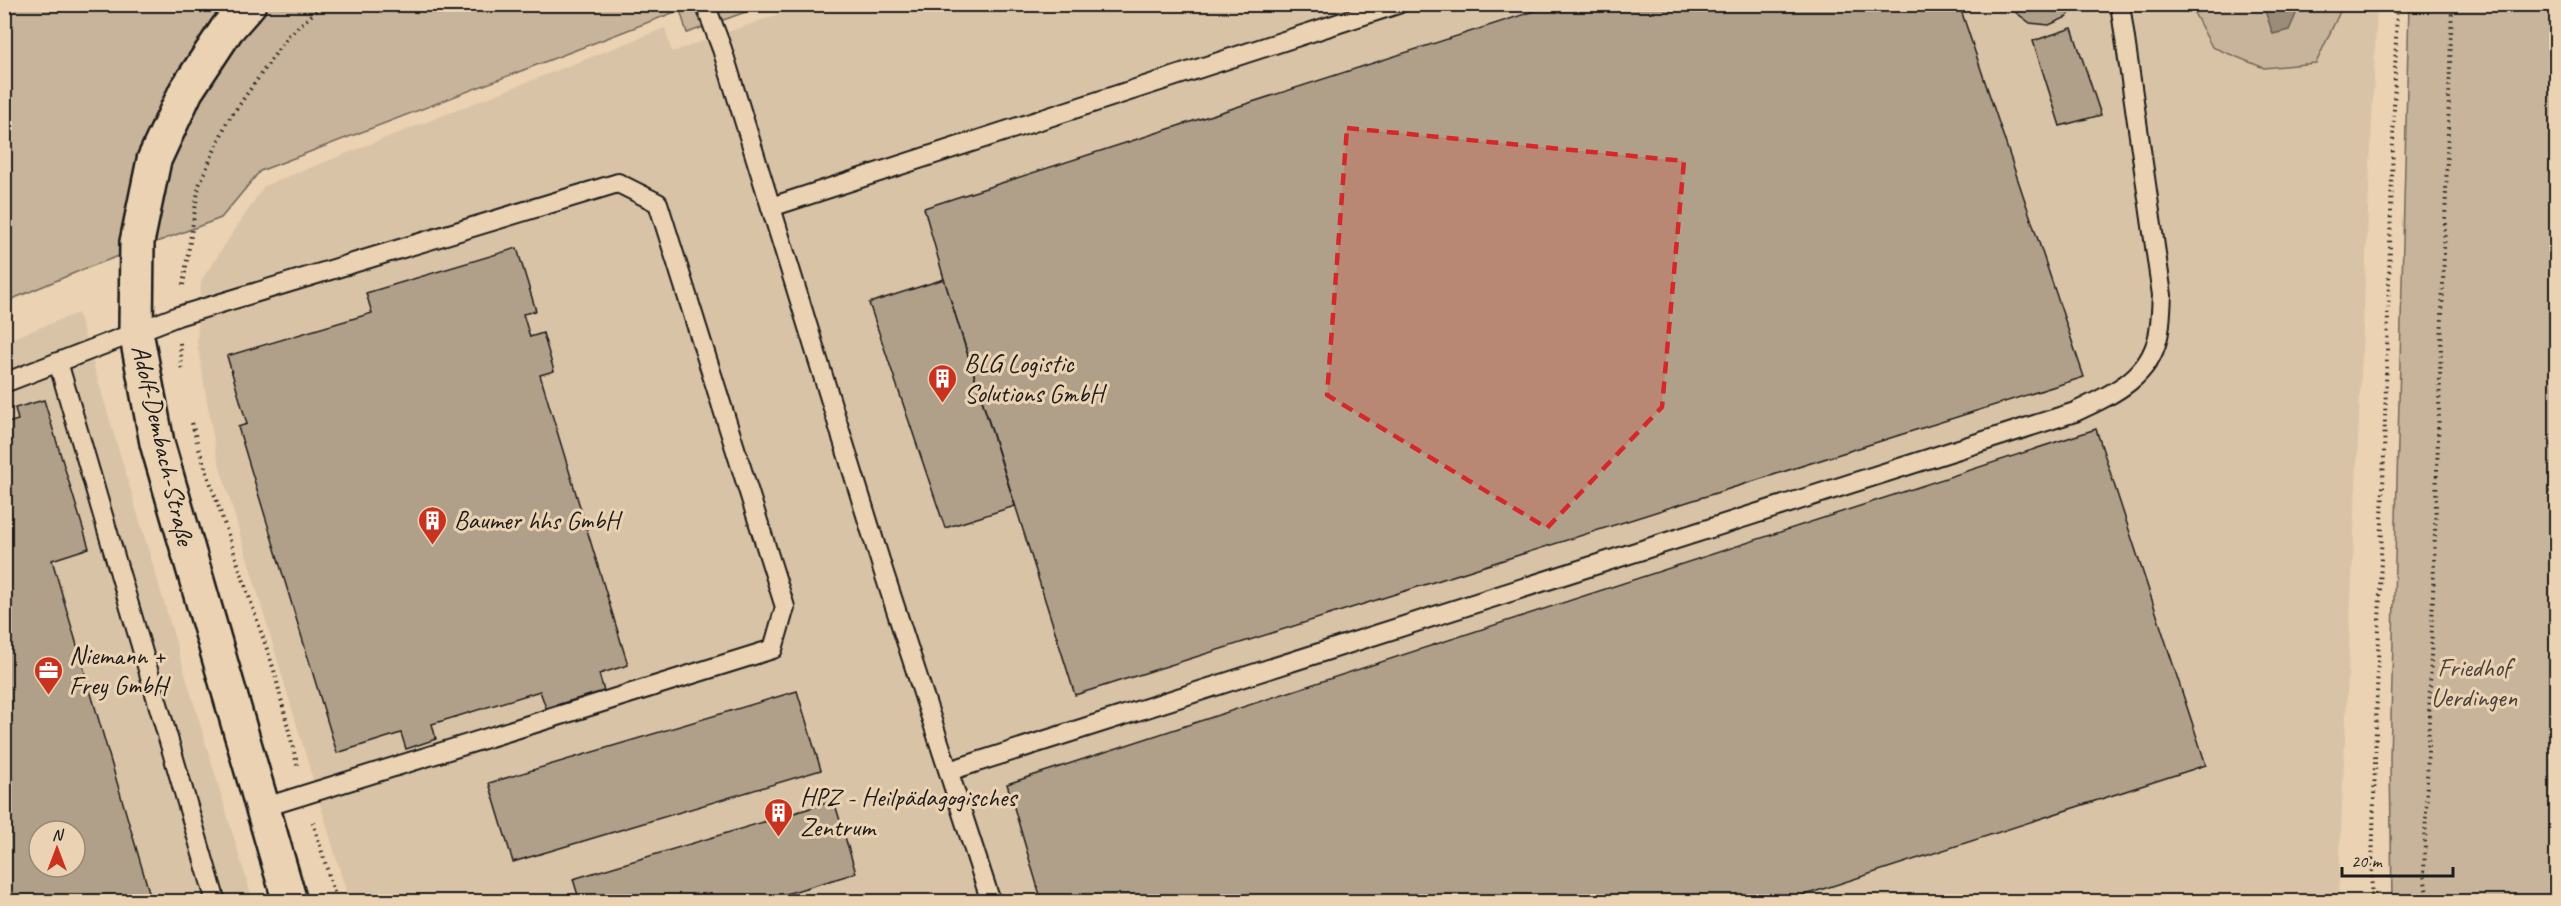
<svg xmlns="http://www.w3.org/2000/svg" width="2561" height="906" font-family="Caveat,sans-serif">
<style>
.built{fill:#d9c3a6;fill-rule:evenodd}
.green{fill:#c8b49a;stroke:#72685b;stroke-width:1.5}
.water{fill:#9b8c79;stroke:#685f54;stroke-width:1.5}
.building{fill:#b1a089;stroke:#1c1c1c;stroke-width:1.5;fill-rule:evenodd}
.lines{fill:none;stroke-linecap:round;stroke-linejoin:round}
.lane-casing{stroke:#1c1c1c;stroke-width:22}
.secondary-casing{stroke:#1c1c1c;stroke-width:38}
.path{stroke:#1c1c1c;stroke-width:4;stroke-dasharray:1.5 4.5;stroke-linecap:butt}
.lane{stroke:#ead2b2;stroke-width:18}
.secondary{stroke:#ead2b2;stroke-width:33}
.marked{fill:#d62828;fill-opacity:0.2;stroke:#d62828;stroke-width:4.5;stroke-dasharray:12 8;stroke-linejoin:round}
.labels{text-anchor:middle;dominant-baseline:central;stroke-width:6;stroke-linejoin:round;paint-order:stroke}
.poi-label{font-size:26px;fill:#1c1c1c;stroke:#ead2b2;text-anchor:start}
.street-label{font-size:26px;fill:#1c1c1c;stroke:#ead2b2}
.park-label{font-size:26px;fill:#47423c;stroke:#ead2b2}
</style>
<rect width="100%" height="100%" fill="#ead2b2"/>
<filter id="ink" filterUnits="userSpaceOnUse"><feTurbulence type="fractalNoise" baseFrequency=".0167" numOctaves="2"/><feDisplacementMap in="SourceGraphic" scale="12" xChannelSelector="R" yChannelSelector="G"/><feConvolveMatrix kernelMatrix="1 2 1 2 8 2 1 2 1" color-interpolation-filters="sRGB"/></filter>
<g filter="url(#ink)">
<!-- built -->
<g class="built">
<path d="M804 5H2377L2338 901H349L216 453 197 342 201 281 264 186 665 28 672 52Z"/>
<path d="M78 313 236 845 253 901 5 902V341ZM39 831H75V867H39Z"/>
</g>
<!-- green -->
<g class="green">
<path d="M5 5H765L687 33 680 10 260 171 221 218 84 269 5 302Z"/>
<path d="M2190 5H2343L2316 63 2264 68 2212 47Z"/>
<path d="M2409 5H2556V901H2392L2390 759Z"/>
</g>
<!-- water -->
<path class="water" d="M2263 5V4L2300 5 2289 30 2273 34Z"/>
<!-- building -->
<g class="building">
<path d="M1556 4H1959L2084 377 1075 695 944 279 924 208Z"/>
<path d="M2012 4H2076L2067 17 2049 25 2030 23 2014 11Z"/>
<path d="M2072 28 2101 115 2060 126 2033 41Z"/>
<path d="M517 248 536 311 523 314 530 337 543 333 554 371 540 375 628 665 599 674 604 691 546 708 540 691 432 724 436 739 406 749 401 733 337 753 238 427 247 424 227 356 372 313 366 293Z"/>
<path d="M944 279 1015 506 945 528 869 303Z"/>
<path d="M44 400 89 548 52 560 152 902H4V424L18 420 15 408ZM39 831H75V867H39Z"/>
<path d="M2096 429 2206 765 1783 902H1042L1007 784Z"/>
<path d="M797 691 821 770 513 862 489 783Z"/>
<path d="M834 801 856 873 759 902H580L573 879Z"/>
</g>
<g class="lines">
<defs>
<g id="lane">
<path d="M705 4 722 49 883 570 991 902"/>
<path d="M771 207 1398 4"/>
<path d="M58 362 216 902"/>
<path d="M4 383 178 316 618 183 658 203 785 607 773 649 262 808"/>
<path d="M949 771 2075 412C2110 395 2148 380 2158 337 2161 324 2161 309 2162 295L2120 4"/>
</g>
<path id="secondary" d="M249 4 227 29 186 91 154 160 137 242 136 332 157 443 290 902"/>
</defs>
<!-- lane casing -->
<use href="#lane" class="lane-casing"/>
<!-- secondary casing -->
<use href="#secondary" class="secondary-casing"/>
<!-- path -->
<g class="path">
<path d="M183 285 199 185 227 122 288 36 324 4"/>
<path d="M180 343 182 372"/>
<path d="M192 423 197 442"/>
<path d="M199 449 274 670 298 768"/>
<path d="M313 822 337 902"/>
<path d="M2371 902 2397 4"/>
<path d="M2428 902 2424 874 2452 4"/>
</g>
<!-- lane -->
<use href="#lane" class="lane"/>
<!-- secondary -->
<use href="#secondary" class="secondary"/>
</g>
</g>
<!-- marked area -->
<path class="marked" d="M1347 128 1684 161 1662 407 1547 528 1327 395Z"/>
<!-- icons -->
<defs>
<symbol id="building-pin" viewBox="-11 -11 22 30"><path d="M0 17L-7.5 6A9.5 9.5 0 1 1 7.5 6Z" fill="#c8321e" stroke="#ead2b2"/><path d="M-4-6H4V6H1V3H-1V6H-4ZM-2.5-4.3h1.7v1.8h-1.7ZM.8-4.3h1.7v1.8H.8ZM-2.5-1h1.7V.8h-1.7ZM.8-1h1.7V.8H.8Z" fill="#fff"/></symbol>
<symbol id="office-pin" viewBox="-11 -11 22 30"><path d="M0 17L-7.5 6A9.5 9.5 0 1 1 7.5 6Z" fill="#c8321e" stroke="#ead2b2"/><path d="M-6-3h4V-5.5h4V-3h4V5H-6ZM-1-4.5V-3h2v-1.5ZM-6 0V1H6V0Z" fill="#fff"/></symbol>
</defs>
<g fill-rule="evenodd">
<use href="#building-pin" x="926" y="362" width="33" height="45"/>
<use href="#building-pin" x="416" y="504" width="33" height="45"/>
<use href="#office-pin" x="32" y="654" width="33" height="45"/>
<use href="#building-pin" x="762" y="796" width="33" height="45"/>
</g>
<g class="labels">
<!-- poi labels -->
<g class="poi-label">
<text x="964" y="363">BLG Logistic<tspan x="964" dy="30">Solutions GmbH</tspan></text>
<text x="454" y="520">Baumer hhs GmbH</text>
<text x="69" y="655">Niemann +<tspan x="69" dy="30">Frey GmbH</tspan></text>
<text x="800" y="797">HPZ - Heilpädagogisches<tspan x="800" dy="30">Zentrum</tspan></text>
</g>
<!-- street labels -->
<g class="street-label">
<text transform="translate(163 445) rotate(77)">Adolf-Dembach-Straße</text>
</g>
<!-- park labels -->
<g class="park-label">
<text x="2474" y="667">Friedhof<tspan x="2474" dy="30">Uerdingen</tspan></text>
</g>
</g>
<!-- margin -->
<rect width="2561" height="906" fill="none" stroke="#ead2b2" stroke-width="24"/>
<rect x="12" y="12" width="2537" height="882" fill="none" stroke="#1c1c1c" stroke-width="2" filter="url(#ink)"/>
<!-- north arrow -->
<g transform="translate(57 849)"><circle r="28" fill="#ead2b2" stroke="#988976" stroke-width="1.5"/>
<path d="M0-4.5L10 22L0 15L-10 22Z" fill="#c8321e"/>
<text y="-9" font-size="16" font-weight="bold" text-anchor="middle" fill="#1c1c1c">N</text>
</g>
<!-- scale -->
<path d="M2342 867v9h111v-9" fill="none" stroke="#1c1c1c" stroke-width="3"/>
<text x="2351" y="867" font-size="18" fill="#1c1c1c" stroke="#ead2b2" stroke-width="4.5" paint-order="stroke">20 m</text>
</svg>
